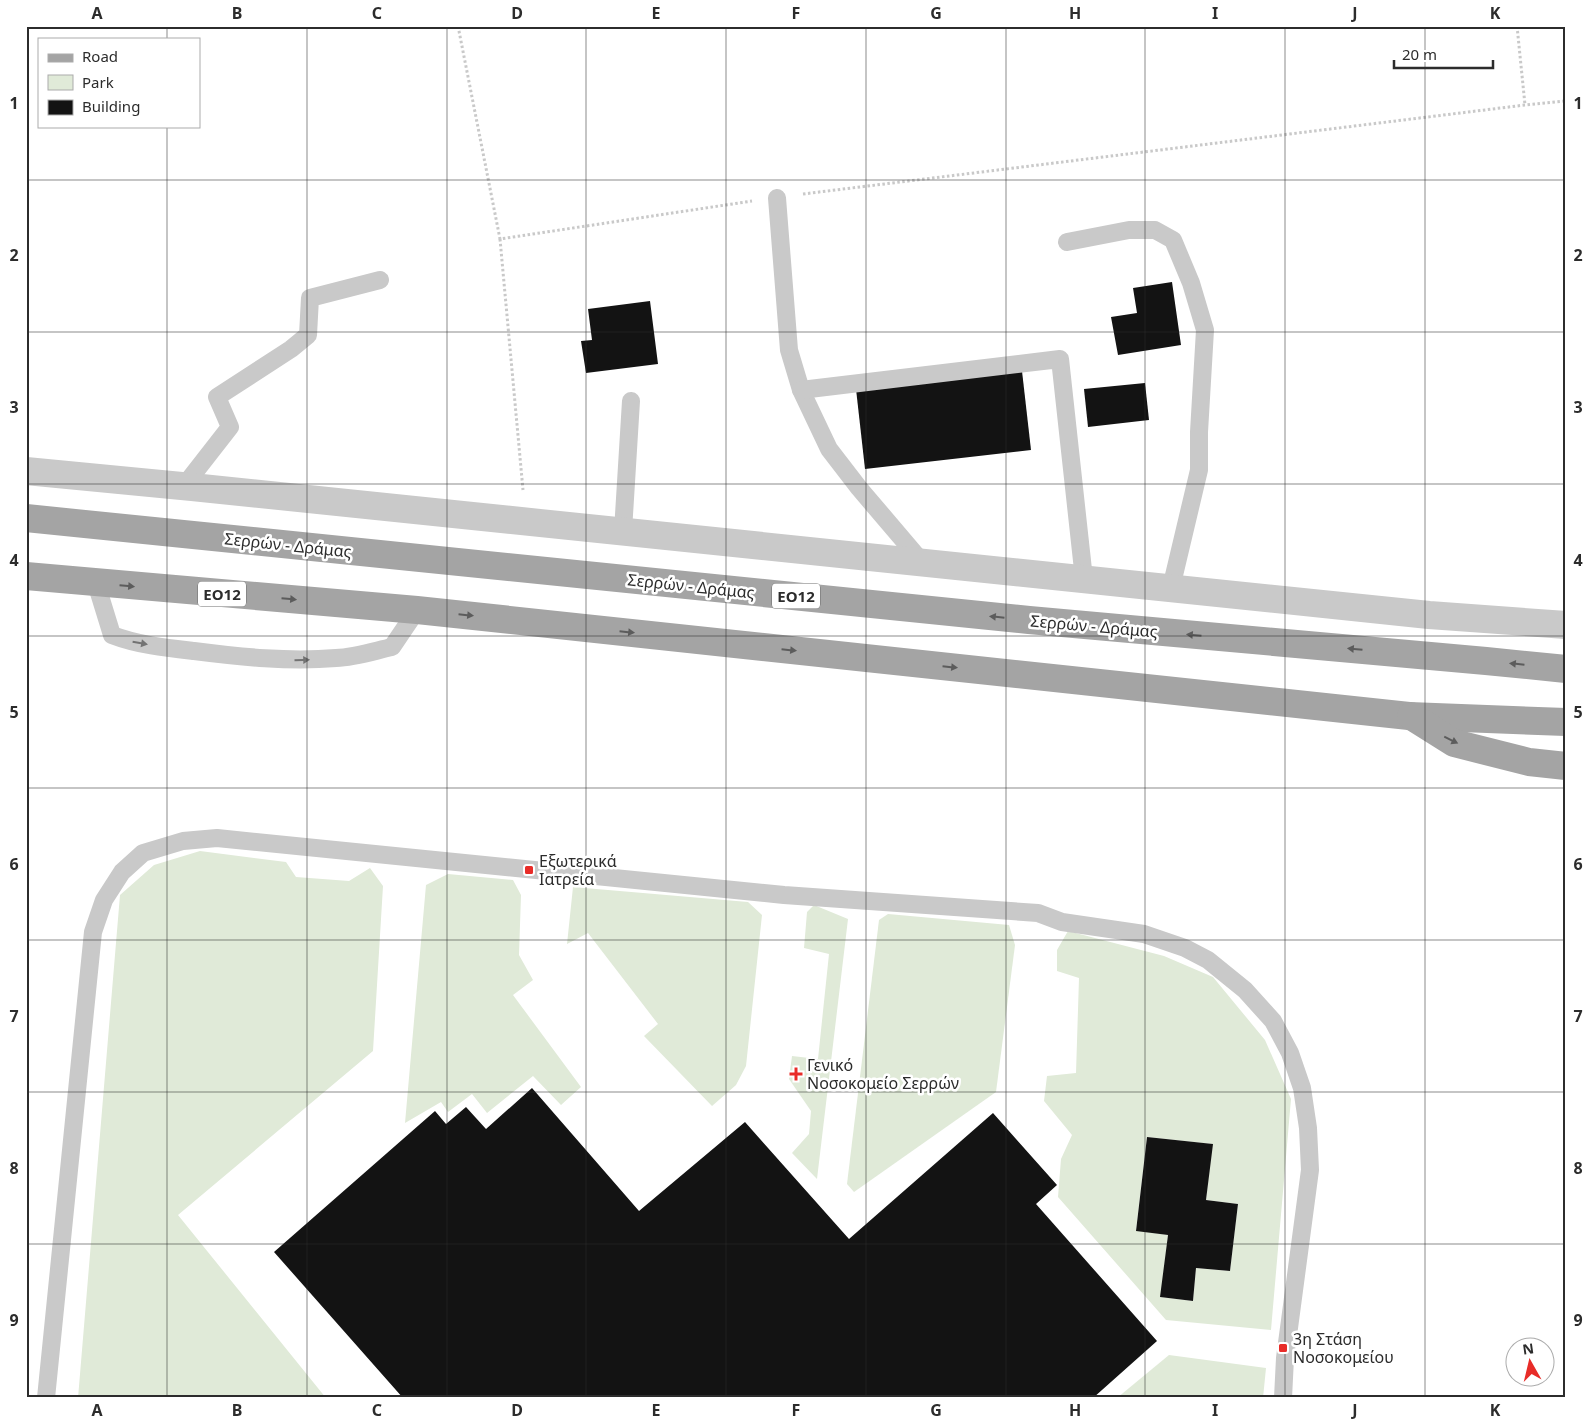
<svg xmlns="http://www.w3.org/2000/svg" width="1592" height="1424" font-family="'Noto Sans',sans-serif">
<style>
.green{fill:#e0ead8;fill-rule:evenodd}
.building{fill:#131313}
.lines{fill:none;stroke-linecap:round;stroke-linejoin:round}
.path{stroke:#c9c9c9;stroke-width:3;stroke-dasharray:2.5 2.5;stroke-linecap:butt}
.service{stroke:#c9c9c9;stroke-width:18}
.minor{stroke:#c9c9c9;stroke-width:28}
.primary{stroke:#a4a4a4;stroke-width:28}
.oneway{fill:#5c5c5c}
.oneway2{fill:#737373}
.grid{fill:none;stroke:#2c2c2c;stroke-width:1;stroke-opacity:0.55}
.poi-dot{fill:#e82c28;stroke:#fff;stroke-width:2}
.labels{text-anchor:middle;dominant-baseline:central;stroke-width:5;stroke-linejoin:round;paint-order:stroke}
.shield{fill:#fff;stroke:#6b6b6b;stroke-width:1}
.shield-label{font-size:15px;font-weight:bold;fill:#2c2c2c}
.street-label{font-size:16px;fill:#2c2c2c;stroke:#fff}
.poi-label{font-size:16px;fill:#2c2c2c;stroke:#fff;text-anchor:start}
.neatline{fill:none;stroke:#2c2c2c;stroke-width:2}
.grid-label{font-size:16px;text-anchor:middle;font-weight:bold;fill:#2c2c2c}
</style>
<rect width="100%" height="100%" fill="#fff"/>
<!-- green -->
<g class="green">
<path d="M200 851 286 862 296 877 349 881 370 868 383 886 373 1051 178 1215 326 1398H78L120 895 154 865Z"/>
<path d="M448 874 513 880 521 895 519 955 533 980 513 995 581 1087 561 1105 533 1076 487 1113 472 1094 448 1112 441 1102 405 1123 426 885Z"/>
<path d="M573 887 748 902 762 915 746 1066 736 1085 712 1106 644 1036 658 1024 588 933 567 944Z"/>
<path d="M814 905 848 919 817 1179 792 1153 809 1134 811 1111 789 1079 792 1056 818 1059 829 954 804 948 807 912Z"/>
<path d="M888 914 1009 925 1015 945 996 1092 854 1192 847 1184 879 920Z"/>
<path d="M1068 931 1164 956 1213 977 1265 1040 1291 1099 1271 1330 1166 1320 1058 1197 1061 1159 1072 1135 1044 1101 1047 1076 1076 1073 1079 978 1057 971V950ZM1147 1137 1212 1144 1206 1200 1238 1204 1230 1271 1196 1268 1193 1301 1161 1297 1168 1235 1136 1230Z"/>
<path d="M1169 1355 1266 1368 1263 1398H1117Z"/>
</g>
<!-- building -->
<g class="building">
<path d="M1172 282 1181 345 1118 355 1111 317 1137 313 1133 288Z"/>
<path d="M650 301 658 364 586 373 581 341 592 340 588 309Z"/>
<path d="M1022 371 1031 450 865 469 856 389Z"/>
<path d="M1145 383 1149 420 1088 427 1084 389Z"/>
<path d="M532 1088 639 1211 745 1122 849 1239 993 1113 1057 1185 1036 1204 1157 1341 1093 1398H812L809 1395 805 1398H403L274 1252 435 1111 446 1124 466 1107 486 1129Z"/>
<path d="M1147 1137 1213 1144 1206 1200 1238 1204 1230 1271 1196 1268 1193 1301 1160 1297 1168 1235 1136 1231Z"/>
</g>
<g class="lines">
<!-- path -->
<g class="path">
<path d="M458 26 500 239 752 201"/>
<path d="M1517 26 1525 105"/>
<path d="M803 194 1525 105 1566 101"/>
<path d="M500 239 523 490"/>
</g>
<!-- service -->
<g class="service">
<path d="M777 198 789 350 801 390 829 449 859 488 922 562"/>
<path d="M1067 242 1129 230H1155L1173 240 1191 283 1205 330 1199 432V470L1171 588"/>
<path d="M801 390 1060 359 1084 579"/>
<path d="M184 486 230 427 217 397 291 349 308 335 310 298 380 280"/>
<path d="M623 531 631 401"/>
<path d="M96 583 112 635C138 645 167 648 194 651 241 657 289 662 336 658 355 657 374 651 392 647L417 610"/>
<path d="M46 1398 93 932 104 900 122 872 143 853 183 841 217 838 784 895 1038 913 1062 922 1144 934 1185 948 1208 960 1245 990 1273 1021 1290 1053 1302 1088 1308 1128 1310 1170 1285 1358 1283 1398"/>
</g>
<!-- minor -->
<path class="minor" d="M26 471 192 487 1429 615 1566 625"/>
<!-- primary -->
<g class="primary">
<path d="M26 518 1029 620 1486 661 1566 669"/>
<path d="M26 576 417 610 1409 716 1566 722"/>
<path d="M1411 716 1454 743 1529 762 1566 766"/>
</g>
</g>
<!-- one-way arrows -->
<defs><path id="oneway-solid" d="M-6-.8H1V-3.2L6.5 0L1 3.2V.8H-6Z" transform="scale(1.25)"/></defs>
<g class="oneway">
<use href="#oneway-solid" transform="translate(127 586) rotate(5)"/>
<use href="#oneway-solid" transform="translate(289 599) rotate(5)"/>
<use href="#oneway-solid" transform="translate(466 615) rotate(6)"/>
<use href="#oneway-solid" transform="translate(997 617) rotate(-174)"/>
<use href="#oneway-solid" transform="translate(627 632) rotate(6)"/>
<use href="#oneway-solid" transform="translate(1194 635) rotate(-175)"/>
<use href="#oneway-solid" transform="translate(1355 649) rotate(-175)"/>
<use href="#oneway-solid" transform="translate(789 650) rotate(6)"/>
<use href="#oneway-solid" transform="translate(1517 664) rotate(-174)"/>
<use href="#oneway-solid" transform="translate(950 667) rotate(6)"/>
<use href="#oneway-solid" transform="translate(1451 740) rotate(26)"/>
</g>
<g class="oneway2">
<use href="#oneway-solid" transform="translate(140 643) rotate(10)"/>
<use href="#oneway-solid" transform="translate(302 660) rotate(-2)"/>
</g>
<!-- grid -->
<path class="grid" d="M167 26V39M307 26V1398M447 26V1398M586 26V1398M726 26V1398M866 26V1398M1006 26V1398M1145 26V1398M1285 26V1398M1425 26V1398M167 126V1398M26 180H1566M26 332H1566M26 484H1566M26 636H1566M26 788H1566M26 940H1566M26 1092H1566M26 1244H1566"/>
<!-- markers -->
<g class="poi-dot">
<rect x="524" y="865" width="10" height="10" rx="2.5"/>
<path d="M793.5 1066.5h5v5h5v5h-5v5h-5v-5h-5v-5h5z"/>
<rect x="1278" y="1343" width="10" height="10" rx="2.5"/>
</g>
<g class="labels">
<!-- shield labels -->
<g class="shield">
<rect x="198" y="581.5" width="48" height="25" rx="4"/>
<rect x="772" y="583.5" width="48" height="25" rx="4"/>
</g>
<g class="shield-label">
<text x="222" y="594">ΕΟ12</text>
<text x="796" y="596">ΕΟ12</text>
</g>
<!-- street labels -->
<g class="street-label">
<text transform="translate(288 545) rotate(6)">Σερρών - Δράμας</text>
<text transform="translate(691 586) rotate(6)">Σερρών - Δράμας</text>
<text transform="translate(1094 626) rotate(5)">Σερρών - Δράμας</text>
</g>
<!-- poi labels -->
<g class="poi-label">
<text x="539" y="861">Εξωτερικά<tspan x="539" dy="18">Ιατρεία</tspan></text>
<text x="807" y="1065">Γενικό<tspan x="807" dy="18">Νοσοκομείο Σερρών</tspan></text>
<text x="1293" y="1339">3η Στάση<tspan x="1293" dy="18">Νοσοκομείου</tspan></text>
</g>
</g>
<!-- border -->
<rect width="1592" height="1424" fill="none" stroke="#ffffff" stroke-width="55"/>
<!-- legend -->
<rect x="38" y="38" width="162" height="90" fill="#ffffff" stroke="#ababab"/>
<rect x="48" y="54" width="25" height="8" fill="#a4a4a4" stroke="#ababab"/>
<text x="82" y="62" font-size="15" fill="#2c2c2c">Road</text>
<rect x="48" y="75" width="25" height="15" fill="#e0ead8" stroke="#ababab"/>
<text x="82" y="88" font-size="15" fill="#2c2c2c">Park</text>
<rect x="48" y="100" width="25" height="15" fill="#131313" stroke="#ababab"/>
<text x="82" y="112" font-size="15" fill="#2c2c2c">Building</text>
<!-- north arrow -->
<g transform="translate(1530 1362) rotate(352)"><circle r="24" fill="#ffffff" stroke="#ababab"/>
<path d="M0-4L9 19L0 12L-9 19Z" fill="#e82c28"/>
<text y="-8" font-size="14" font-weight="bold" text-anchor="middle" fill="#2c2c2c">N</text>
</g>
<!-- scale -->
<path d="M1394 60v8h99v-8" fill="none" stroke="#2c2c2c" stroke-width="2.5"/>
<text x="1402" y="60" font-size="15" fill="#2c2c2c" stroke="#ffffff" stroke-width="4" paint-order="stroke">20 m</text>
<rect x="28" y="28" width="1536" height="1368" class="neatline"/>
<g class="grid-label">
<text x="97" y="19">A</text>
<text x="237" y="19">B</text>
<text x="377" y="19">C</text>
<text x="517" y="19">D</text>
<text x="656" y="19">E</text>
<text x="796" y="19">F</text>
<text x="936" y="19">G</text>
<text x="1075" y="19">H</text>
<text x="1215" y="19">I</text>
<text x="1355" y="19">J</text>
<text x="1495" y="19">K</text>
<text x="14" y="109">1</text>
<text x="1578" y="109">1</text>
<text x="14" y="261">2</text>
<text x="1578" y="261">2</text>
<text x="14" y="413">3</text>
<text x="1578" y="413">3</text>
<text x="14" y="566">4</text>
<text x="1578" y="566">4</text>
<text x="14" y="718">5</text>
<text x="1578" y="718">5</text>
<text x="14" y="870">6</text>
<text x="1578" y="870">6</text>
<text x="14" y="1022">7</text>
<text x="1578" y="1022">7</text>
<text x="14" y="1174">8</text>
<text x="1578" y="1174">8</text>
<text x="14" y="1326">9</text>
<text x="1578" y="1326">9</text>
<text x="97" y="1416">A</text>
<text x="237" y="1416">B</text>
<text x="377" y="1416">C</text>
<text x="517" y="1416">D</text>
<text x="656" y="1416">E</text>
<text x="796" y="1416">F</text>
<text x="936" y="1416">G</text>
<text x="1075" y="1416">H</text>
<text x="1215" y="1416">I</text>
<text x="1355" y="1416">J</text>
<text x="1495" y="1416">K</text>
</g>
</svg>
